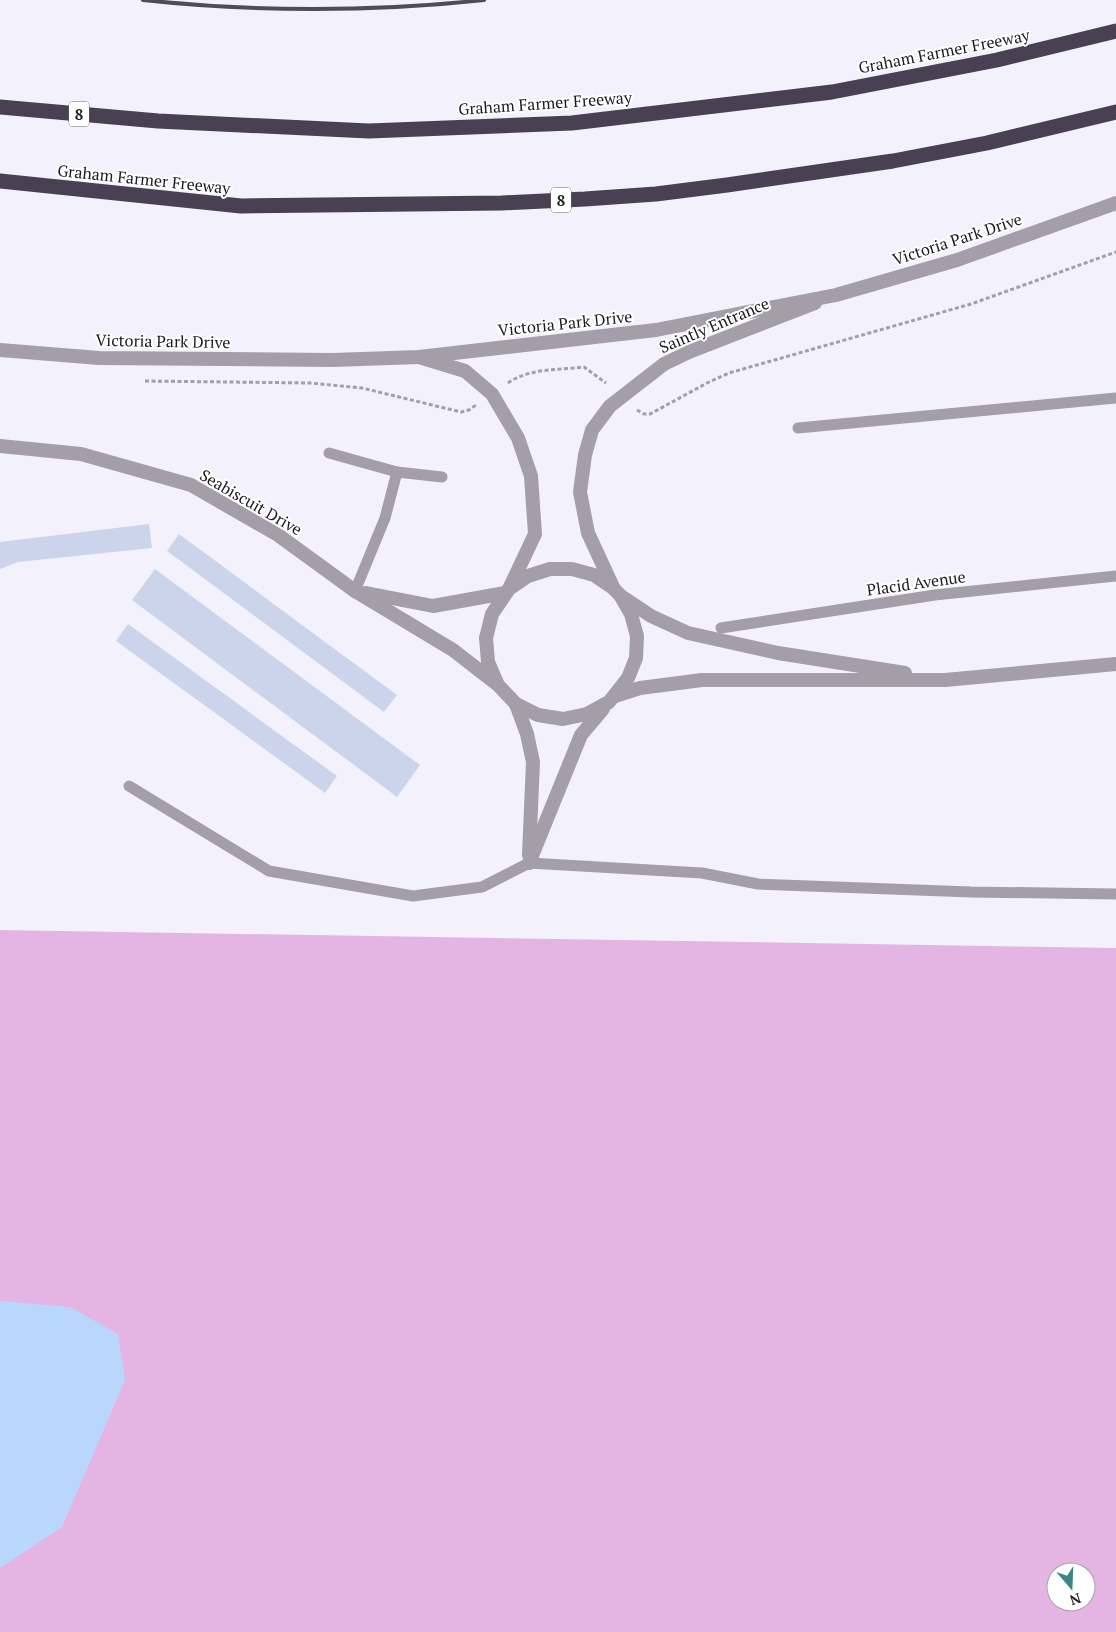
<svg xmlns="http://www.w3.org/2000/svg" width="1116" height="1632" font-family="'PT Serif',serif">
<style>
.green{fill:#e4b5e3;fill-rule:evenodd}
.water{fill:#b9d7fd}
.building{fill:#ccd4eb}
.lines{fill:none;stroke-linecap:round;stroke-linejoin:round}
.path{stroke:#a1a0a9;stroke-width:3;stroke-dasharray:4 2.5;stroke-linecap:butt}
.service{stroke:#a39ea8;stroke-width:11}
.minor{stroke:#a39ea8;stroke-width:14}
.tertiary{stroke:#a39ea8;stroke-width:14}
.motorway{stroke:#4a4053;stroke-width:15}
.rail{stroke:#4e4d56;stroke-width:4}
.labels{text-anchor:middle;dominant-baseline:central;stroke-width:4;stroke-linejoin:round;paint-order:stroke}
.shield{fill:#fff;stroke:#5f5f64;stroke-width:1}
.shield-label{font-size:15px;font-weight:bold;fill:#1b1a22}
.street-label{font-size:16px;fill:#1b1a22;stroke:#fff}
</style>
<rect width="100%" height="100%" fill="#f3f2fc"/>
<!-- green -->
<path class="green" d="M0 930 1116 948V1632H0ZM1056 1572H1086V1602H1056Z"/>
<!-- water -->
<path class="water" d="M0 1301 70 1307 118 1334 125 1380 62 1527 0 1568Z"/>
<!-- building -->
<g class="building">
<path d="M149 524 152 548 18 562 0 569V542Z"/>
<path d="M179 534 397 695 384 712 167 551Z"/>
<path d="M155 569 420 765 397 797 132 600Z"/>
<path d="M128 624 337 776 325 793 116 641Z"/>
</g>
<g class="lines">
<!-- path -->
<g class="path">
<path d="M145 381 310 383 362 388 461 412 469 410 476 405"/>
<path d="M508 383C529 368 559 370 584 367L606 383"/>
<path d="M637 410 644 414H650L709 382 729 373 971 304 1116 252"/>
</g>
<!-- service -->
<g class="service">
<path d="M798 428 1116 398"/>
<path d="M329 453 397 472"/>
<path d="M355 591 385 518 397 472 442 477"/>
<path d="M721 628 935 595 1116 576"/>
<path d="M129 786 269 871 413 896 482 887 529 863 702 873 758 884 971 892 1116 894"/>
</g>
<!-- minor -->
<g class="minor">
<path d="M419 357 465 371 492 394 518 438 531 476 535 534 510 587"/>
<path d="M613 587 588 533 580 492 585 455 592 430 610 406 664 364 689 352 815 303"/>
<path d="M355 591 453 650 498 685 516 704 538 715 563 719 587 714 609 702 628 678 636 658 637 636 631 614 620 595 613 588 594 575 572 569H550L528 576 509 589 492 614 486 638 488 662 498 685"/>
<path d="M366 593 433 606 505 593"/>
<path d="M624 598 651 616 688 633 778 653 905 673"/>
<path d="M615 696 640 688 702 680H945L1116 664"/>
<path d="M516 704 527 734 533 762 529 855"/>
<path d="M529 863 581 735 603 709"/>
</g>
<!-- tertiary -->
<g class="tertiary">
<path d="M0 350 99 358 332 360 419 357 656 330 836 295 957 260 1116 203"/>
<path d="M0 446 81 454 191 485 278 535 355 591"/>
</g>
<!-- motorway -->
<g class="motorway">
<path d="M0 107 158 121 369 131 572 123 832 92 997 60 1116 31"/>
<path d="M0 181 241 206 502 203 585 199 656 194 727 185 893 161 987 143 1116 112"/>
</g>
<!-- rail -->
<path class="rail" d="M143 0C253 12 374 12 484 0"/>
</g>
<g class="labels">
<!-- shield labels -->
<g class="shield">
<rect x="69" y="101.5" width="20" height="25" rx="4"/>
<rect x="551" y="187.5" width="20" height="25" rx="4"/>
</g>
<g class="shield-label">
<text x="79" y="114">8</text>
<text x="561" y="200">8</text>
</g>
<!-- street labels -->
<g class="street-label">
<text transform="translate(944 51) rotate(-11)">Graham Farmer Freeway</text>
<text transform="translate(545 103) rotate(-4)">Graham Farmer Freeway</text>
<text transform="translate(144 179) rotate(6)">Graham Farmer Freeway</text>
<text transform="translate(957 239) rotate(-18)">Victoria Park Drive</text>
<text transform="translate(565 323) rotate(-6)">Victoria Park Drive</text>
<text transform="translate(714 325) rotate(-23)">Saintly Entrance</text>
<text transform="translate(163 341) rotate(1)">Victoria Park Drive</text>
<text transform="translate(251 502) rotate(30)">Seabiscuit Drive</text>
<text transform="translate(916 583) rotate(-8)">Placid Avenue</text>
</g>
</g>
<!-- north arrow -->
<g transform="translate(1071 1587) rotate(161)"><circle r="24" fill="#ffffff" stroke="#a4a3a7"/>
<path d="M0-4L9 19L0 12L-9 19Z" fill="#3a8386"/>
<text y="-8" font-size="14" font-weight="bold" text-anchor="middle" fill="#1b1a22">N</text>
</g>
</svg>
